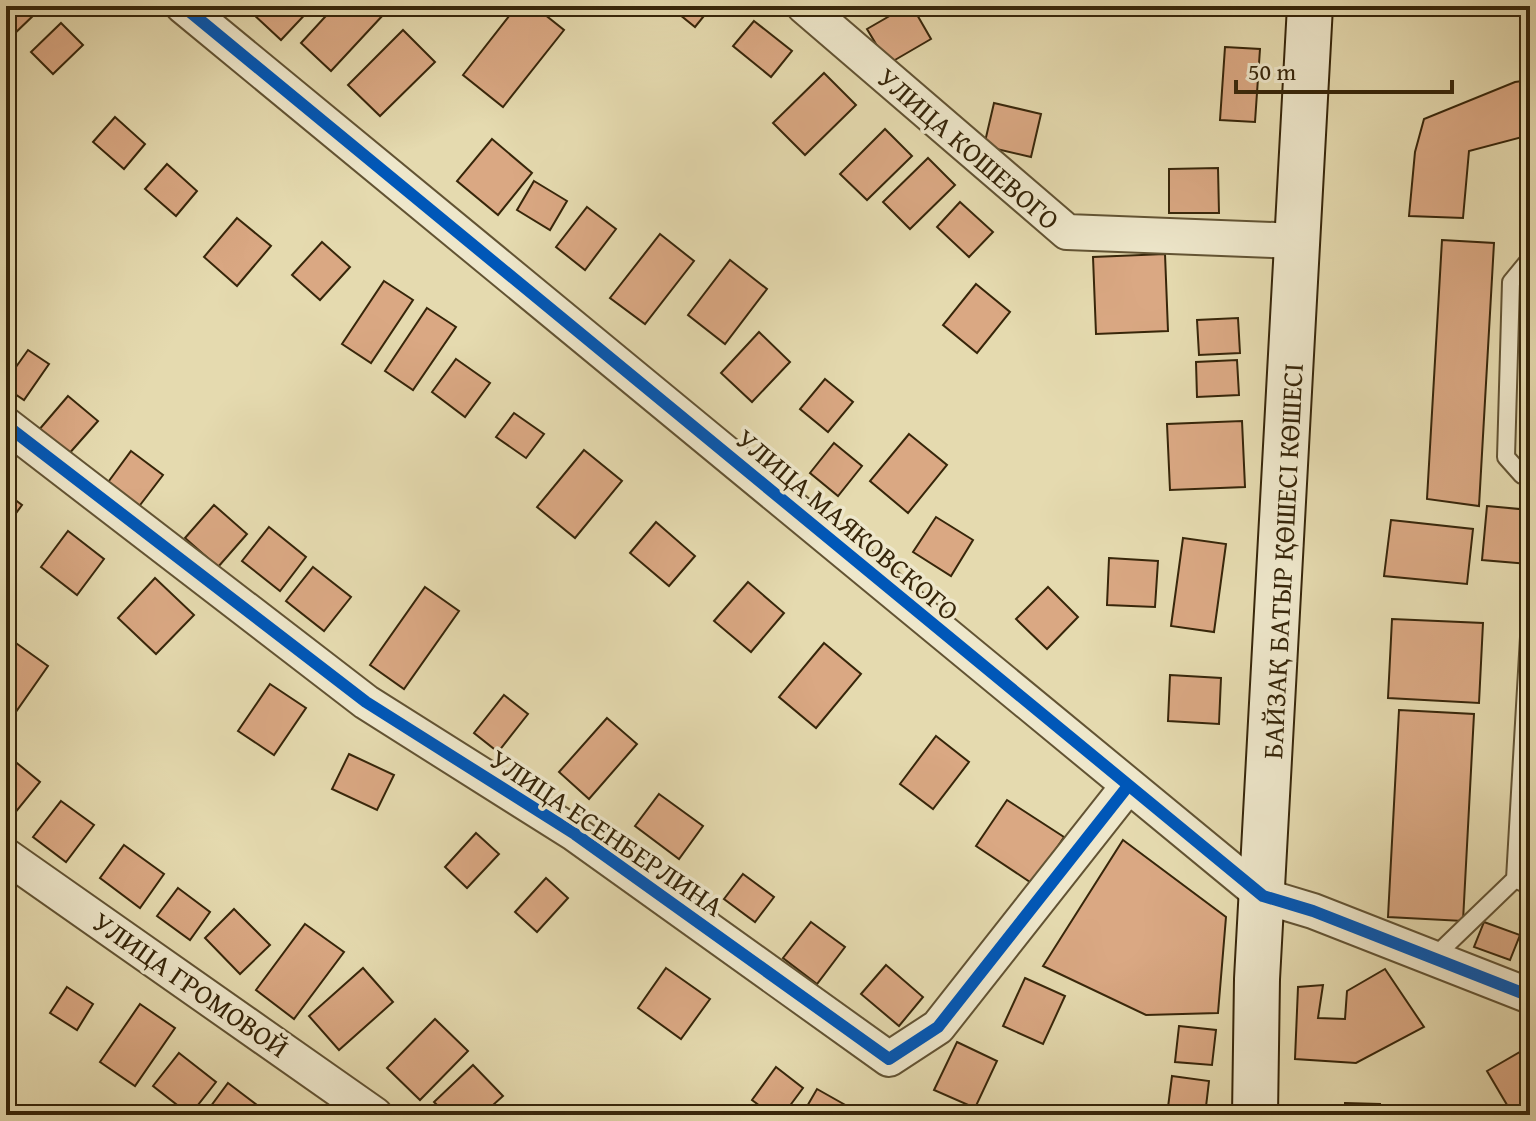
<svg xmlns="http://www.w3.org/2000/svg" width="1536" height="1121" font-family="'Gentium Book Plus',serif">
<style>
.building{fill:#daa883;stroke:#37260a;stroke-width:2}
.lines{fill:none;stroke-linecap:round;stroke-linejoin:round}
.service-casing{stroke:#625333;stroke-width:20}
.minor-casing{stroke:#625333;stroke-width:38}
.secondary-casing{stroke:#37260a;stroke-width:48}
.service{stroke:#eee7cb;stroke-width:16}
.minor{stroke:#eee7cb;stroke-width:34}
.secondary{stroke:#eee7cb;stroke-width:44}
.cycleway-casing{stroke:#eee7cb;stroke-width:17}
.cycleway{stroke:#0057b8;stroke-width:12}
.labels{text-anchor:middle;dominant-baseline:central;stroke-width:7;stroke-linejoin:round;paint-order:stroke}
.street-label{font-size:28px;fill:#37260a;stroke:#eee7cb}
</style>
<rect width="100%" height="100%" fill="#e5daaf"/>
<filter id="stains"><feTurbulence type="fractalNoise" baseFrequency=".0025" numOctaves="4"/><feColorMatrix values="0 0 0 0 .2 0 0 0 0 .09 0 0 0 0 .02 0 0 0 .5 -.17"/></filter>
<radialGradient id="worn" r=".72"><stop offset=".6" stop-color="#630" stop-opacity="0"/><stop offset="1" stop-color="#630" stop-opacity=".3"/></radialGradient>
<!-- building -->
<g class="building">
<path d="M6 6H38L40 9 11 37 6 32Z"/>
<path d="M257 6H313L281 40 251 12Z"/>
<path d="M335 6H375L384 14 331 71 301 43Z"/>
<path d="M517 6H534L564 30 503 107 463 75Z"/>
<path d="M669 6H712L695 27Z"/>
<path d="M907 6H912L931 39 888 64 867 29Z"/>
<path d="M754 21 792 51 771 77 733 46Z"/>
<path d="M61 23 83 45 53 74 31 52Z"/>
<path d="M403 30 435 62 380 116 348 85Z"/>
<path d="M1225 47 1260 49 1255 122 1220 120Z"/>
<path d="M824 73 856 105 805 155 773 123Z"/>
<path d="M1530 80V135L1469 151 1463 218 1409 216 1415 152 1424 119 1515 82Z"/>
<path d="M994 103 1041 114 1031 157 984 146Z"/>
<path d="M115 117 145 144 124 169 93 142Z"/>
<path d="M885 129 912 156 867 200 840 174Z"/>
<path d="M492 139 532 173 498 215 457 181Z"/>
<path d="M928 158 955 185 910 229 883 202Z"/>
<path d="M167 164 197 191 176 216 145 189Z"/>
<path d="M1218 168 1219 213H1169V169Z"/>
<path d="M534 181 567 201 550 230 517 210Z"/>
<path d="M960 202 993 232 969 257 937 227Z"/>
<path d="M587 207 616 229 585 270 556 247Z"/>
<path d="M237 218 271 246 237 286 204 257Z"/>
<path d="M660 234 694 261 645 324 610 298Z"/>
<path d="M1442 240 1494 243 1479 506 1427 499Z"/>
<path d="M322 242 350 267 320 300 292 275Z"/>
<path d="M1165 254 1168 331 1096 334 1093 257Z"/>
<path d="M730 260 767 289 725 344 688 315Z"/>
<path d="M384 281 413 300 371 363 342 344Z"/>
<path d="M976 284 1010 312 977 353 943 325Z"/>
<path d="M427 308 456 327 413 390 385 371Z"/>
<path d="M1238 318 1240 353 1199 355 1197 320Z"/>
<path d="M759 332 790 362 752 402 721 373Z"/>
<path d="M28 350 49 364 24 400 6 388V381Z"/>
<path d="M456 359 490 383 465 417 432 392Z"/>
<path d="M1237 360 1239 395 1197 397 1196 362Z"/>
<path d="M825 379 853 402 828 432 800 409Z"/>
<path d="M68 396 98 421 67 456 38 431Z"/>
<path d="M514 413 544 434 526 458 496 437Z"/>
<path d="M1242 421 1245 487 1170 490 1167 424Z"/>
<path d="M909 434 947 465 908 513 870 481Z"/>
<path d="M834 443 862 466 838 496 810 473Z"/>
<path d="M584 450 622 481 575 538 537 507Z"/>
<path d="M131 451 163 475 137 509 106 485Z"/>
<path d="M6 493 22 505 6 527Z"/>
<path d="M214 505 247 534 218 567 185 538Z"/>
<path d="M1487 506 1530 510V564L1482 560Z"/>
<path d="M936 517 973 540 951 576 913 552Z"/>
<path d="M1391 520 1473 529 1467 584 1384 576Z"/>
<path d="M656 522 695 556 669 586 630 553Z"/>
<path d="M269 527 306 557 280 591 242 561Z"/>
<path d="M68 531 104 559 77 595 41 567Z"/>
<path d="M1183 538 1226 544 1214 632 1171 626Z"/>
<path d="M1109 558 1158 561 1155 607 1107 605Z"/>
<path d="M313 567 351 597 324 631 286 601Z"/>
<path d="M155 578 194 615 156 654 118 618Z"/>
<path d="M748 582 784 613 751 652 714 621Z"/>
<path d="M425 587 459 611 404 689 370 665Z"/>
<path d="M1048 587 1078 617 1047 649 1016 619Z"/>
<path d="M1392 619 1483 623 1479 703 1388 698Z"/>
<path d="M6 636 48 666 13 716 6 711Z"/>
<path d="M824 643 861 674 816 728 779 697Z"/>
<path d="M1170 675 1221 678 1219 724 1168 721Z"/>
<path d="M270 684 306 708 274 755 238 731Z"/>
<path d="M504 695 528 714 498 752 474 733Z"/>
<path d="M1399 710 1474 714 1463 921 1388 917Z"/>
<path d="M607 718 637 744 589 799 559 772Z"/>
<path d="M936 736 969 762 933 809 900 784Z"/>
<path d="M6 754 40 782 6 824Z"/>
<path d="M349 754 394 775 377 810 332 789Z"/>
<path d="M659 794 703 826 679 859 635 826Z"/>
<path d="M1007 800 1064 837 1033 884 976 846Z"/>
<path d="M61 801 94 825 66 862 33 837Z"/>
<path d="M476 833 499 854 467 888 445 867Z"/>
<path d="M1123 840 1226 917 1218 1013 1146 1015 1043 966Z"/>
<path d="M124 845 164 874 140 908 100 878Z"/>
<path d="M743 874 774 897 755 922 724 899Z"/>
<path d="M546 878 568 898 537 932 515 912Z"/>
<path d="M178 888 210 912 190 940 157 916Z"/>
<path d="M234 909 270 945 240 974 205 938Z"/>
<path d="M811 922 845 947 817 984 783 958Z"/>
<path d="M1484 922 1520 935 1510 960 1474 947Z"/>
<path d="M305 924 344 952 294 1019 256 990Z"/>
<path d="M1530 945V971L1521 967Z"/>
<path d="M886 965 923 997 899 1026 861 994Z"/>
<path d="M363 968 393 1002 339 1050 309 1016Z"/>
<path d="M666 968 710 999 681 1039 638 1008Z"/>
<path d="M1385 969 1424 1027 1356 1063 1295 1059 1298 987 1323 985 1318 1018 1345 1019 1347 991Z"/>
<path d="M1025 978 1065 996 1043 1044 1003 1026Z"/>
<path d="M67 987 93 1004 77 1030 50 1013Z"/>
<path d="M140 1004 175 1028 135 1086 100 1062Z"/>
<path d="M435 1019 468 1051 420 1100 387 1068Z"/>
<path d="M1179 1026 1216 1030 1212 1065 1175 1062Z"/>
<path d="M957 1042 997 1061 975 1108 934 1090Z"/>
<path d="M1530 1046V1115H1513L1487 1071Z"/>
<path d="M179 1053 216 1082 190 1115 153 1086Z"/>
<path d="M473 1065 503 1096 482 1115H447L434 1102Z"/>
<path d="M776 1067 803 1088 783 1115H772L752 1100Z"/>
<path d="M1172 1076 1209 1081 1205 1115H1167Z"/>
<path d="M228 1083 265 1111 262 1115 205 1114Z"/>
<path d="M817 1089 863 1115H802Z"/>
<path d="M1345 1103 1380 1104 1379 1115H1345Z"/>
</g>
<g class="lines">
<defs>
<g id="service">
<path d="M1530 259 1511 282 1506 457 1522 475 1530 476"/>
<path d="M1515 879 1530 886"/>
<path d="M1433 958 1515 879 1529 637"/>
</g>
<g id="minor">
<path d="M183 6 1263 896 1313 911 1530 996"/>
<path d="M804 6 1067 232 1299 241"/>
<path d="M6 425 366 702 575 834 889 1059 938 1027 1128 786"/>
<path d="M6 856 375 1115"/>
</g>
<path id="secondary" d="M1255 1115 1257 979 1310 6"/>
</defs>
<!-- service casing -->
<use href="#service" class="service-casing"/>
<!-- minor casing -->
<use href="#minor" class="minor-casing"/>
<!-- secondary casing -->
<use href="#secondary" class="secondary-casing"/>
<!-- service -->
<use href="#service" class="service"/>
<!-- minor -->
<use href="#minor" class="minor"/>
<!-- secondary -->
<use href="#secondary" class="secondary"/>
<defs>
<g id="cycleway">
<path d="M183 6 1263 896 1313 911 1530 996"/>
<path d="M6 425 366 702 575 834 889 1059 938 1027 1128 786"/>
</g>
</defs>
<!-- cycleway casing -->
<use href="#cycleway" class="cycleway-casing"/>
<!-- cycleway -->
<use href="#cycleway" class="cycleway"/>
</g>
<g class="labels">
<!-- street labels -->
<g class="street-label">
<text transform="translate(969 148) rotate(41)">УЛИЦА КОШЕВОГО</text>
<text transform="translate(848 524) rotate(40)">УЛИЦА МАЯКОВСКОГО</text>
<text transform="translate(1282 561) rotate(-87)">БАЙЗАҚ БАТЫР ҚӨШЕСІ КӨШЕСІ</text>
<text transform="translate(607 832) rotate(34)">УЛИЦА ЕСЕНБЕРЛИНА</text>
<text transform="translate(191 984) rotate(35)">УЛИЦА ГРОМОВОЙ</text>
</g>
</g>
<!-- margin -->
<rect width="1536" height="1121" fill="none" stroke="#e5daaf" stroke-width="32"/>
<rect x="8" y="8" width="1520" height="1105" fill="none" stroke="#37260a" stroke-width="4"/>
<rect x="16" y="16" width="1504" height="1089" fill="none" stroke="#37260a" stroke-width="2"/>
<!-- scale -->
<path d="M1236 80v12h216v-12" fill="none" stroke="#37260a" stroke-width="4"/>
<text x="1248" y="80" font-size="24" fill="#37260a" stroke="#eee7cb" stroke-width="6" paint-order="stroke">50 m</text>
<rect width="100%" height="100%" filter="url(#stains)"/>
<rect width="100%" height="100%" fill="url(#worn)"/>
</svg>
